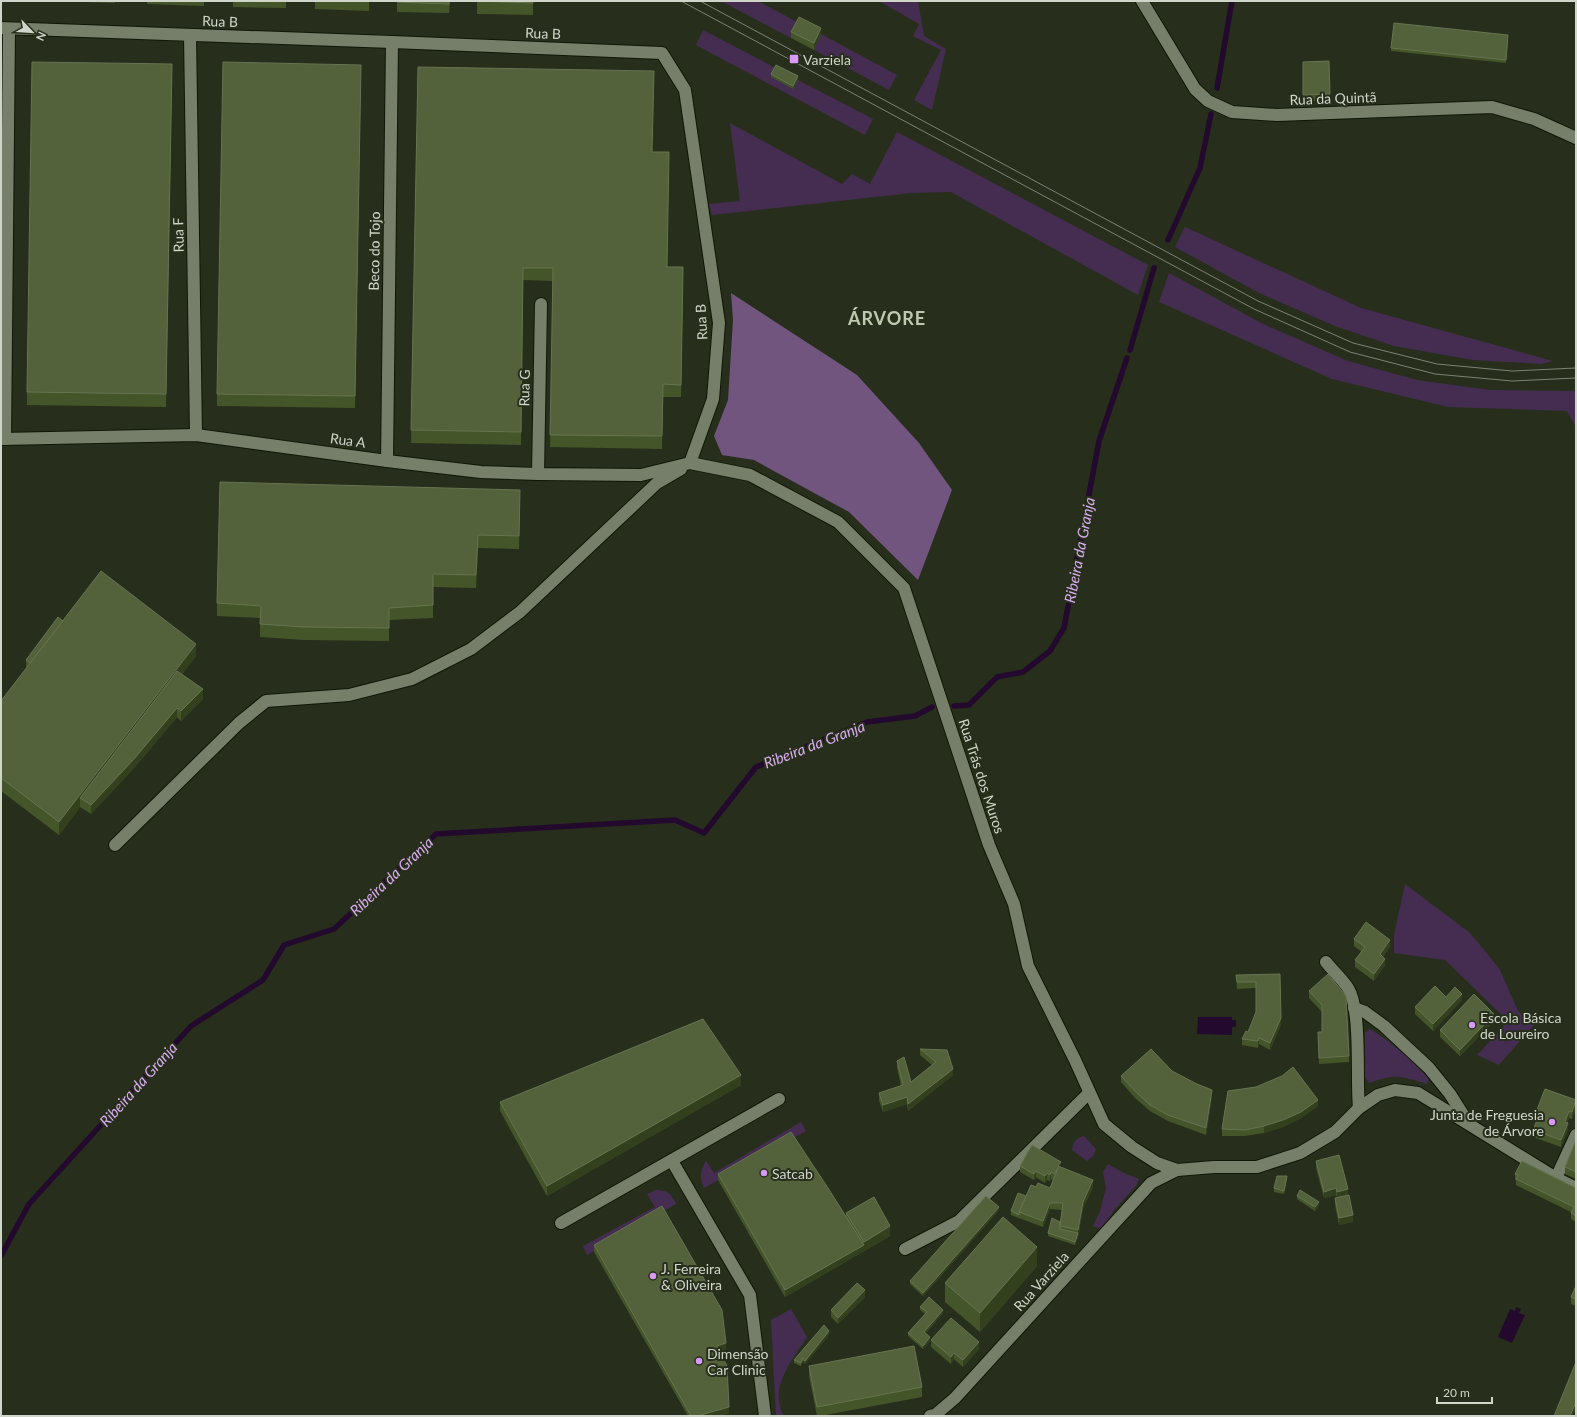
<svg xmlns="http://www.w3.org/2000/svg" width="1577" height="1417" font-family="Lato,sans-serif">
<style>
.green{fill:#452d51}
.forest{fill:#71557f}
.water{fill:#23092d}
.lines{fill:none;stroke-linecap:round;stroke-linejoin:round}
.stream{stroke:#23092d;stroke-width:5.5}
.minor-casing{stroke:#101706;stroke-width:14}
.minor{stroke:#767f6a;stroke-width:12}
.tram{stroke:#7c8374;stroke-width:1}
.wall{fill:#445529}
.shaded-wall{fill:#32401d}
.building{fill:#53623a;stroke:#667451}
.poi-dot{fill:#d99af7;stroke:#272f1c;stroke-width:1.5}
.labels{text-anchor:middle;dominant-baseline:central;stroke-width:4;stroke-linejoin:round;paint-order:stroke}
.street-label{font-size:14px;fill:#d0d5ca;stroke:#272f1c}
.poi-label{font-size:14px;fill:#d0d5ca;stroke:#272f1c;text-anchor:start}
.water-label{font-size:15px;font-style:italic;fill:#d8acee;stroke:#272f1c}
.district-label{font-size:18px;font-weight:bold;letter-spacing:1px;fill:#bec9b1;stroke:#272f1c}
</style>
<rect width="100%" height="100%" fill="#272f1c"/>
<!-- green -->
<g class="green">
<path d="M721 1H758L799 23 791 38Z"/>
<path d="M879 1H918L924 36 946 49 932 110 914 100 941 50 913 36 919 24Z"/>
<path d="M703 30 776 68 772 77 793 89 798 80 873 119 865 135 696 45Z"/>
<path d="M821 34 897 75 889 90 814 50Z"/>
<path d="M730 123 842 184 852 174 870 184 897 132 1148 265 1138 295 951 192 911 193 712 215 709 204 740 201Z"/>
<path d="M1185 227 1361 308 1553 361 1541 364 1473 360 1394 346 1335 326 1259 293 1175 247Z"/>
<path d="M1169 273 1263 324 1348 361 1417 380 1490 390 1576 391V427L1567 411 1448 407 1332 379 1159 302Z"/>
<path d="M1405 884 1470 933 1499 968 1518 1011 1534 1025 1499 1065 1477 1055 1503 1027 1505 1022 1504 1017 1445 960 1394 953V935Z"/>
<path d="M1370 1029C1393 1043 1411 1060 1429 1079L1427 1084C1401 1076 1396 1073 1369 1083L1364 1075 1365 1033Z"/>
<path d="M801 1122 806 1131 704 1188C699 1177 700 1171 706 1161L714 1173Z"/>
<path d="M1084 1136 1096 1149 1093 1156 1087 1161 1072 1150C1073 1142 1076 1138 1084 1136Z"/>
<path d="M1108 1164 1124 1173 1139 1179 1136 1186 1115 1209 1101 1229 1093 1226 1100 1211 1106 1188 1103 1172Z"/>
<path d="M656 1190C667 1190 671 1193 676 1204L587 1255 583 1246 655 1207 647 1194Z"/>
<path d="M791 1309 807 1337C795 1356 773 1382 780 1405 781 1410 781 1413 785 1416H776L771 1320Z"/>
</g>
<!-- forest -->
<path class="forest" d="M731 293 857 375 919 443 952 490 918 580 849 512 754 460 722 455 714 436 728 400 733 320Z"/>
<!-- water -->
<g class="water">
<path d="M1198 1017H1232V1020H1236V1027H1232V1035L1197 1034Z"/>
<path d="M1516 1307 1521 1309 1519 1313 1525 1315 1512 1343 1498 1337 1510 1309 1515 1311Z"/>
</g>
<g class="lines">
<!-- stream -->
<g class="stream">
<path d="M1217 88 1232 1"/>
<path d="M1168 240 1200 168 1211 114"/>
<path d="M1130 350 1154 268"/>
<path d="M954 706 969 705 997 677 1023 672 1050 651 1064 628 1099 441 1127 358"/>
<path d="M1 1256 29 1204 191 1026 263 980 284 945 334 929 436 834 675 820 704 833 756 767 867 722 915 716 932 707"/>
</g>
<defs>
<g id="minor">
<path d="M1142 1 1195 89 1208 101 1232 112 1277 115 1492 107 1534 119 1576 138"/>
<path d="M1 28 392 42 662 53 685 90 719 323 713 399 690 463"/>
<path d="M190 35 196 435"/>
<path d="M1 439 196 435 387 461 481 472 538 474 641 475 690 463 750 475 838 522 904 588 989 845 1014 904 1028 966 1075 1060 1104 1124 1132 1147 1157 1163 1177 1170"/>
<path d="M5 439 9 29"/>
<path d="M387 461 392 42"/>
<path d="M538 474 541 304"/>
<path d="M115 845 239 723 266 701 349 695 412 679 471 649 520 612 657 483 681 469"/>
<path d="M1326 962C1333 971 1342 979 1348 988 1362 1010 1356 1080 1359 1108"/>
<path d="M1354 1008 1365 1012 1384 1026 1429 1068 1450 1094 1467 1121"/>
<path d="M672 1161 750 1295 765 1416"/>
<path d="M1556 1178 1576 1135"/>
<path d="M561 1223 779 1099"/>
<path d="M905 1249 959 1221 1089 1093"/>
<path d="M930 1416 935 1415 955 1398 1151 1183 1177 1170 1214 1167H1257L1300 1153 1335 1132 1359 1108 1378 1095 1395 1090 1418 1093 1556 1178 1576 1188"/>
</g>
</defs>
<!-- minor casing -->
<use href="#minor" class="minor-casing"/>
<!-- minor -->
<use href="#minor" class="minor"/>
<!-- tram -->
<g class="tram">
<path d="M681 1 1254 309 1350 352 1435 374 1512 381 1576 378"/>
<path d="M700 1 1258 301 1353 343 1437 364 1512 371 1576 368"/>
</g>
</g>
<!-- wall -->
<g class="wall">
<path d="M60 1H115V3Z"/>
<path d="M147 1H204V6L147 4Z"/>
<path d="M233 1H286V8L233 7Z"/>
<path d="M315 1H369V11L315 9Z"/>
<path d="M397 1H450L449 13 397 12Z"/>
<path d="M477 1H533V15L477 14Z"/>
<path d="M791 32 821 34 814 50 791 38Z"/>
<path d="M1508 39 1506 63 1391 51V48Z"/>
<path d="M1329 61 1330 101H1303V62Z"/>
<path d="M361 65 355 408 217 406V394Z"/>
<path d="M418 67 652 152 667 267 683 280 681 397H663L662 449 550 447 553 281 523 280 521 445 411 443Z"/>
<path d="M771 74 798 80 793 89 771 77Z"/>
<path d="M172 76 166 407 27 405V392Z"/>
<path d="M520 502 519 549 478 548 476 588 433 587V618L389 620V641L304 640 260 637V618L217 616V603Z"/>
<path d="M63 621 196 656 182 674 203 699 181 721 177 717 134 768 91 814 80 807 59 835 1 791V701L27 667H26V660Z"/>
<path d="M1354 939 1390 946 1383 957 1385 965 1374 981 1355 967V960L1362 952 1354 946Z"/>
<path d="M1280 974 1281 1025 1270 1050 1259 1044 1258 1048 1242 1045V1039L1248 1032 1256 1013V988L1237 989 1236 975Z"/>
<path d="M1328 974 1349 1056V1062L1319 1064 1318 1032H1322V1012L1309 998V991Z"/>
<path d="M1446 997 1462 1000 1433 1031 1415 1014V1007Z"/>
<path d="M1494 1021 1460 1056 1440 1037V1030Z"/>
<path d="M920 1049 953 1075 908 1111 907 1104 883 1112 879 1100V1093L901 1086 897 1068V1061L911 1082 932 1065 920 1055Z"/>
<path d="M1172 1071 1212 1096 1206 1135 1168 1121 1150 1111 1135 1098 1121 1082V1076Z"/>
<path d="M741 1085 547 1196 500 1111V1102Z"/>
<path d="M1318 1106 1301 1118 1283 1127 1264 1133 1245 1136H1222V1129Z"/>
<path d="M1576 1107 1572 1119 1569 1118 1567 1123 1568 1129 1561 1147 1533 1137V1130L1536 1121H1535V1115Z"/>
<path d="M1576 1140V1179L1565 1174V1167Z"/>
<path d="M1316 1161 1348 1195 1353 1222 1339 1225 1335 1205V1198H1337L1336 1195 1324 1198 1316 1168Z"/>
<path d="M1020 1166 1061 1167 1093 1187 1083 1208 1078 1237 1075 1245 1048 1236V1233L1060 1222 1062 1210 1050 1209 1043 1227 1011 1215V1211L1036 1187 1050 1188 1053 1180 1051 1179 1050 1181 1047 1180 1045 1183 1036 1177 1034 1180 1020 1172Z"/>
<path d="M718 1174 846 1217V1213L890 1236 785 1297 718 1180Z"/>
<path d="M1515 1174 1576 1188V1222L1571 1219V1212L1516 1185V1181L1515 1180Z"/>
<path d="M1287 1179 1284 1194 1274 1192V1188Z"/>
<path d="M1297 1196 1319 1205 1315 1211 1297 1199Z"/>
<path d="M999 1210 923 1296 910 1284V1281Z"/>
<path d="M594 1245 726 1349 720 1351 729 1413 720 1416H688L594 1252Z"/>
<path d="M1037 1266 980 1332 945 1302V1283Z"/>
<path d="M1576 1286V1306L1571 1304V1297Z"/>
<path d="M865 1297 838 1324 831 1317V1310Z"/>
<path d="M920 1307 943 1313 926 1333 930 1341 923 1349 908 1336V1333L925 1314 920 1310Z"/>
<path d="M829 1335 805 1364 803 1361 801 1366 794 1363V1360Z"/>
<path d="M931 1340 979 1349 963 1367 954 1359 951 1364 931 1347Z"/>
<path d="M809 1366 922 1387V1397L820 1416H817L809 1376Z"/>
</g>
<!-- shaded-wall -->
<g class="shaded-wall">
<path d="M821 28V34L814 50V43Z"/>
<path d="M798 76V80L793 89V86Z"/>
<path d="M478 535V548L476 588V575Z"/>
<path d="M196 644V656L85 801 80 798V807L59 835V822Z"/>
<path d="M203 689V699L181 721V711Z"/>
<path d="M177 708V717L134 768 91 814V805Z"/>
<path d="M1390 940V946L1380 961V954Z"/>
<path d="M1385 959V965L1374 981V974Z"/>
<path d="M1462 994V1000L1433 1031V1024Z"/>
<path d="M1494 1014V1021L1460 1056V1050Z"/>
<path d="M1281 1018V1025L1270 1050V1043Z"/>
<path d="M1259 1038V1044L1258 1048V1041Z"/>
<path d="M953 1069V1075L908 1111V1104Z"/>
<path d="M741 1075V1085L547 1196V1186Z"/>
<path d="M1212 1090V1096L1206 1135V1128Z"/>
<path d="M907 1097V1104L883 1112V1105Z"/>
<path d="M1318 1100V1106L1301 1118 1283 1127 1264 1133V1126Z"/>
<path d="M1576 1100V1107L1572 1119V1112Z"/>
<path d="M1569 1111V1118L1565 1128V1122Z"/>
<path d="M1568 1123V1129L1561 1147V1140Z"/>
<path d="M1036 1171V1177L1034 1180V1174Z"/>
<path d="M1051 1172V1179L1050 1181V1175Z"/>
<path d="M1047 1173V1180L1045 1183V1176Z"/>
<path d="M1093 1180V1187L1083 1208 1078 1237 1075 1245V1242L1078 1233V1230L1083 1202Z"/>
<path d="M1336 1188V1195L1324 1198V1192Z"/>
<path d="M1348 1189V1195L1337 1198V1192Z"/>
<path d="M1319 1202V1205L1315 1211V1207Z"/>
<path d="M1050 1203V1209L1043 1227V1221Z"/>
<path d="M999 1207V1210L923 1296V1293Z"/>
<path d="M1353 1215V1222L1339 1225V1218Z"/>
<path d="M890 1226V1236L785 1297V1290L864 1245V1242Z"/>
<path d="M1037 1247V1266L980 1332V1313Z"/>
<path d="M865 1290V1297L838 1324V1318Z"/>
<path d="M943 1310V1313L924 1335V1332Z"/>
<path d="M829 1331V1335L805 1364V1361Z"/>
<path d="M930 1337V1341L923 1349V1346Z"/>
<path d="M979 1342V1349L963 1367V1360Z"/>
<path d="M726 1343V1349L717 1353V1346Z"/>
<path d="M954 1353V1359L951 1364V1357Z"/>
<path d="M803 1358V1361L801 1366V1363Z"/>
<path d="M1576 1402V1408L1573 1416H1570Z"/>
<path d="M729 1407V1413L720 1416H697Z"/>
</g>
<!-- building -->
<g class="building">
<path d="M397 1H449V4L397 2Z"/>
<path d="M477 1H533V3Z"/>
<path d="M799 17 821 28 814 43 791 32Z"/>
<path d="M1394 23 1508 35 1506 60 1391 48Z"/>
<path d="M1329 61 1330 94 1303 95V62Z"/>
<path d="M32 62 172 64 166 394 27 392Z"/>
<path d="M223 62 361 65 355 396 217 394Z"/>
<path d="M776 65 798 76 793 86 771 74Z"/>
<path d="M418 67 654 71 652 152H669L667 267H683L681 385 663 384 662 436 550 435 553 268H523L521 432 411 430Z"/>
<path d="M220 482 520 490 519 536 478 535 476 575 433 574V605L389 608V628L304 627 260 624 261 606 217 603Z"/>
<path d="M101 571 196 644 59 822 1 778V701Z"/>
<path d="M58 617 63 621 30 663 26 660Z"/>
<path d="M177 671 203 689 181 711 177 708 134 759 91 805 80 798Z"/>
<path d="M1366 922 1390 940 1380 954 1385 959 1374 974 1355 960 1365 947 1354 939Z"/>
<path d="M1280 974 1281 1018 1270 1043 1259 1038 1258 1041 1242 1039 1246 1031 1248 1032 1256 1012V982H1237L1236 975Z"/>
<path d="M1328 974 1346 996 1349 1056 1319 1058 1318 1032H1322V1005L1309 991Z"/>
<path d="M1435 986 1446 997 1455 987 1462 994 1433 1024 1415 1007Z"/>
<path d="M1474 994 1494 1014 1460 1050 1440 1030Z"/>
<path d="M703 1019 741 1075 547 1186 500 1102Z"/>
<path d="M920 1049 947 1050 953 1069 908 1104 907 1097 883 1105 879 1093 903 1085 897 1061 904 1057 911 1082 936 1062Z"/>
<path d="M1151 1049 1172 1071 1197 1084 1212 1090 1206 1128 1168 1115 1150 1105 1135 1091 1121 1076Z"/>
<path d="M1293 1067 1318 1100 1301 1112 1283 1120 1264 1126 1245 1130 1222 1129 1228 1091 1256 1087 1282 1076Z"/>
<path d="M1545 1089 1576 1100 1572 1112 1569 1111 1565 1122 1568 1123 1561 1140 1533 1130 1539 1116 1535 1115Z"/>
<path d="M791 1132 828 1188 864 1245 785 1290 718 1174Z"/>
<path d="M1576 1140V1172L1565 1167Z"/>
<path d="M1032 1145 1061 1162 1058 1166 1093 1180 1083 1202 1078 1230 1060 1226 1063 1203H1050L1043 1221 1019 1212 1031 1185 1036 1187 1038 1183 1050 1188 1058 1168 1054 1174 1051 1172 1050 1175 1047 1173 1045 1176 1036 1171 1034 1174 1020 1166Z"/>
<path d="M1339 1155 1348 1189 1337 1192 1336 1188 1324 1192 1316 1161Z"/>
<path d="M1522 1161 1576 1188V1216L1571 1213 1574 1207 1516 1179 1518 1175 1515 1174Z"/>
<path d="M1277 1176H1287L1284 1191 1274 1188Z"/>
<path d="M1300 1190 1319 1202 1315 1207 1297 1196Z"/>
<path d="M1018 1193 1026 1196 1019 1212V1215L1011 1211Z"/>
<path d="M1349 1195 1353 1215 1339 1218 1335 1198Z"/>
<path d="M986 1196 999 1207 923 1293 910 1281Z"/>
<path d="M874 1197 890 1226 864 1242 846 1213Z"/>
<path d="M662 1206 722 1310 726 1343 717 1346 727 1366 729 1407 697 1416H691L594 1245Z"/>
<path d="M1003 1217 1037 1247 980 1313 945 1283Z"/>
<path d="M1052 1218 1060 1222V1229L1078 1233 1075 1242 1048 1233Z"/>
<path d="M857 1283 865 1290 838 1318 831 1310Z"/>
<path d="M1576 1286V1299L1571 1297Z"/>
<path d="M929 1297 943 1310 924 1332 930 1337 923 1346 908 1333 927 1312 920 1307Z"/>
<path d="M951 1318 979 1342 963 1360 954 1353 951 1357 931 1340Z"/>
<path d="M824 1325 829 1331 805 1361 803 1358 801 1363 794 1360Z"/>
<path d="M914 1346 922 1387 817 1407 809 1366Z"/>
<path d="M1576 1362V1402L1570 1416H1554Z"/>
</g>
<!-- markers -->
<g class="poi-dot">
<rect x="789" y="54" width="10" height="10" rx="2"/>
<circle cx="1472" cy="1025" r="4"/>
<circle cx="1552" cy="1122" r="4"/>
<circle cx="764" cy="1173" r="4"/>
<circle cx="653" cy="1276" r="4"/>
<circle cx="699" cy="1361" r="4"/>
</g>
<g class="labels">
<!-- street labels -->
<g class="street-label">
<text transform="translate(220 21) rotate(2)">Rua B</text>
<text transform="translate(543 33) rotate(2)">Rua B</text>
<text transform="translate(1333 98) rotate(-2)">Rua da Quintã</text>
<text transform="translate(178 235) rotate(-91)">Rua F</text>
<text transform="translate(374 251) rotate(-89)">Beco do Tojo</text>
<text transform="translate(701 322) rotate(-93)">Rua B</text>
<text transform="translate(524 388) rotate(-89)">Rua G</text>
<text transform="translate(348 440) rotate(8)">Rua A</text>
<text transform="translate(982 776) rotate(72)">Rua Trás dos Muros</text>
<text transform="translate(1041 1281) rotate(-48)">Rua Varziela</text>
</g>
<!-- poi labels -->
<g class="poi-label">
<text x="803" y="59">Varziela</text>
<text x="1480" y="1017">Escola Básica<tspan x="1480" dy="16">de Loureiro</tspan></text>
<text x="1544" y="1114" text-anchor="end">Junta de Freguesia<tspan x="1544" dy="16">de Árvore</tspan></text>
<text x="772" y="1173">Satcab</text>
<text x="661" y="1268">J. Ferreira<tspan x="661" dy="16">&amp; Oliveira</tspan></text>
<text x="707" y="1353">Dimensão<tspan x="707" dy="16">Car Clinic</tspan></text>
</g>
<!-- water labels -->
<g class="water-label">
<text transform="translate(1079 550) rotate(-79)">Ribeira da Granja</text>
<text transform="translate(814 744) rotate(-21)">Ribeira da Granja</text>
<text transform="translate(391 876) rotate(-43)">Ribeira da Granja</text>
<text transform="translate(138 1084) rotate(-48)">Ribeira da Granja</text>
</g>
<!-- district labels -->
<g class="district-label">
<text x="887" y="318">ÁRVORE</text>
</g>
</g>
<!-- border -->
<rect width="1577" height="1417" fill="none" stroke="#d0d5ca" stroke-width="4"/>
<!-- north arrow -->
<g transform="translate(32 32) rotate(115)" stroke="#272f1c" stroke-width="3" paint-order="stroke">
<path d="M0-3L7 15L0 10L-7 15Z" fill="#d0d5ca"/>
<text y="-6" font-size="11" font-weight="bold" text-anchor="middle" fill="#d0d5ca">N</text>
</g>
<!-- scale -->
<path d="M1437 1397v6h55v-6" fill="none" stroke="#d0d5ca" stroke-width="2"/>
<text x="1443" y="1397" font-size="12" fill="#d0d5ca" stroke="#272f1c" stroke-width="3" paint-order="stroke">20 m</text>
</svg>
